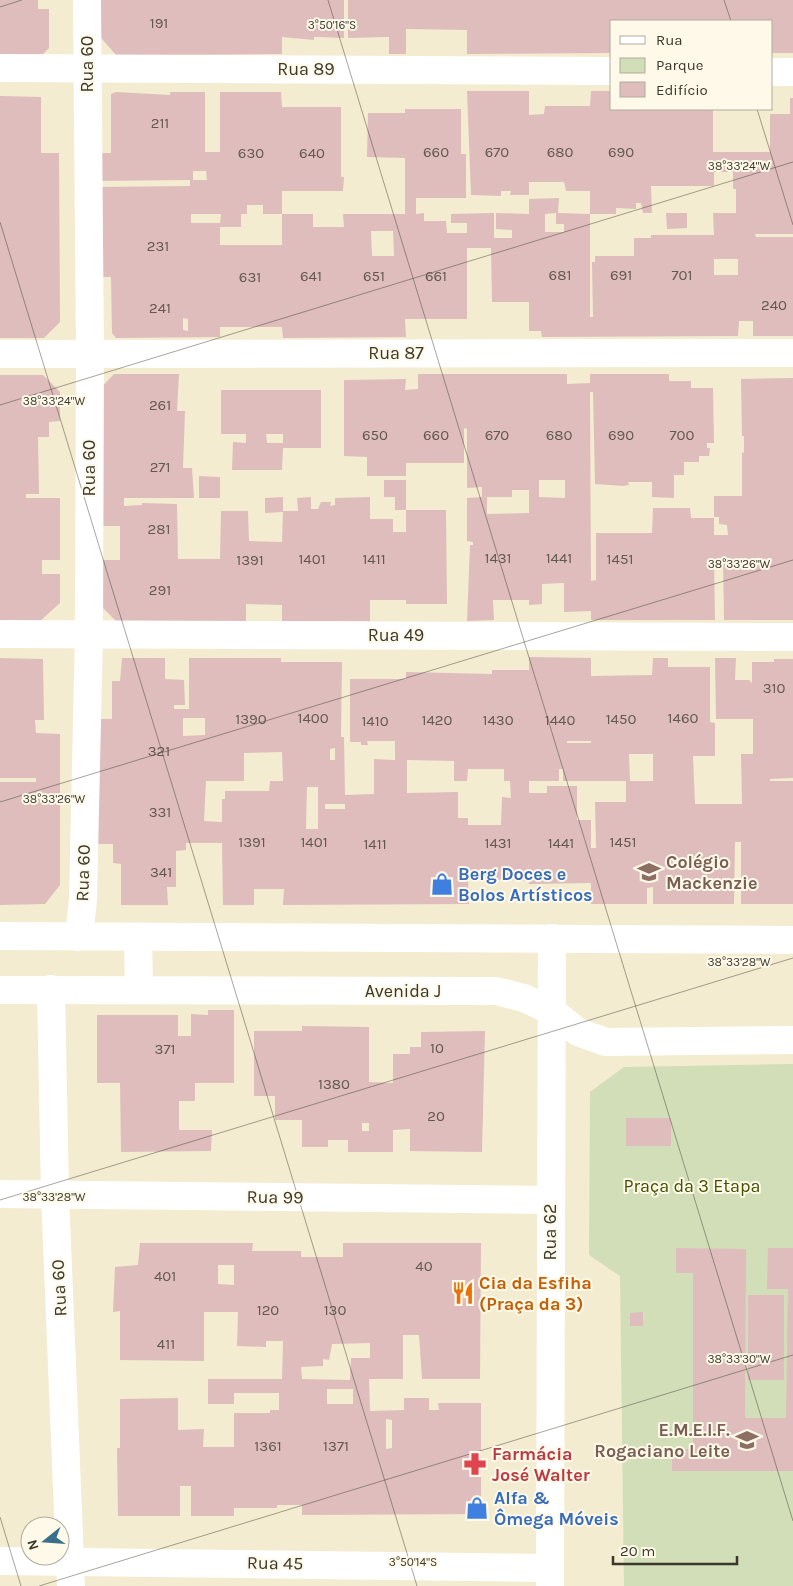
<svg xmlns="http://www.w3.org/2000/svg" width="793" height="1586" font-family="Karla,sans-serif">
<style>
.green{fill:#d1deb7}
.building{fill:#debdbc;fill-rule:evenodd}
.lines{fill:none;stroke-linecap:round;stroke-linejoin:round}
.minor{stroke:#fff;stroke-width:28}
.tertiary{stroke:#fff;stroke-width:28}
.ticks{fill:none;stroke:#3a372c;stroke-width:1;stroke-opacity:0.45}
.labels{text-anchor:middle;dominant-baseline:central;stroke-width:4;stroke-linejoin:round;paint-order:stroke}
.number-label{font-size:15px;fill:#635850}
.street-label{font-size:18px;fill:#3a372c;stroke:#fef9e8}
.education-label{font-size:18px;font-weight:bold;fill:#785e54;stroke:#fef9e8;text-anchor:start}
.shop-label{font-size:18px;font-weight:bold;fill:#366cbe;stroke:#fef9e8;text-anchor:start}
.park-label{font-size:18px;fill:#415300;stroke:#fef9e8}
.food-label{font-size:18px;font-weight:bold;fill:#c56008;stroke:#fef9e8;text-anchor:start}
.health-label{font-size:18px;font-weight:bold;fill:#be3a42;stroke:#fef9e8;text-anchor:start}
.ticks-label{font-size:12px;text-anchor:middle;fill:#3a372c;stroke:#fef9e8;stroke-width:4;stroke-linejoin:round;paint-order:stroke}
</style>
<rect width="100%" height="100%" fill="#f4ecd0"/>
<!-- green -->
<path class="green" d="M793 1064V1586H624L620 1276 589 1255 590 1092 624 1067Z"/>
<!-- building -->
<g class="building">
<path d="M0 0H38V9H49V48L43 54 0 55Z"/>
<path d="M96 0H344V38L318 37H314V40L282 37V54L116 55 96 32Z"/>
<path d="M348 0H793V53H772V21H612V53L467 54V30L406 29V54H389V37L348 38Z"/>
<path d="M467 91H529V115L544 114 545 106H590L591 91H612V109H713V152H770V114H790V98H793V234H755L756 237H793V336H753V321H739L738 336 542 337 541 331H529V302H492L491 248H467V319H405L406 337 283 338 282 327H220V337L116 338 112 333 111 277H98L97 187 190 186V180L97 181V153H111V94L116 92 170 95V92H205V152H220V92H281L282 107H341V177H344L343 191H282V214H313V227H344L343 214H405V158L367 157 368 113H405V109H461V154H466V198H416V214L424 213V221H446L447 233H467V223H451V214L494 213V238H512V230L496 229V213L529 214V199L559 198 558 213 590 214V317H593L592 262H595V256H634V238H651V235H714L713 213H736V189H733V172H714V186H651L652 213H643L641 203H636V209L616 208V214H590V191H566L564 182H529V195H510L511 191H501V196L471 195ZM193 171H206L207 180H193ZM247 205H263V214H282V245H220V227H241V214H247ZM556 213V224H564V232H545V214ZM191 214H221L220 223H191ZM371 231H393L394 256H372ZM714 259H738V275H714ZM183 318 188 319V331L183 330Z"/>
<path d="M0 96 41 97V153H59L60 322 44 338H0Z"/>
<path d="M666 213H687V228L667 229Z"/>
<path d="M114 374H179L177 411H185L183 468H192L194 498H124V506L142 505V503L177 504 178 559H220L221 511H248L249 541 282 542 283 512 265 513V498L283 497V511H298L297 498 311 497V509H318L321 502H331L330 506 335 505V498L370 497V519H393V532H406V510H446L447 604H406V600H370V621H282V605L246 604V621H116L98 603 97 560H120V526H98L97 392Z"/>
<path d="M418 374H567V384L590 383V374H669V381H691V388H713L714 443H707V448H710L709 456H699V462H684V475H674V498L652 497V482H628L629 485 623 486 595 484 593 392H590L591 581 596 580V533H652L653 508H690L691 518H714V535H728L727 525 719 524V517H714V496H742V452L744 453V436H742L741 379 793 378V620H724L723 559H714L715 620H591V611L564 612V583L542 584V604L529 605V600H493L494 620 467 621 470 545H473V542L467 541V498L482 497V487L467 488V429L464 428V463H406V476H367V457L344 456V380L406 379 405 390 418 389ZM539 480H565V498L539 497ZM512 490H529V513L487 514V497H512Z"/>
<path d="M0 375H43L60 392V421L49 422V437H38L39 494H26V498H60V560H42V574H60V603L40 621H0Z"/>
<path d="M221 390H321V448H283L282 470H232L233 442 246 443V434H221ZM266 434H283V443H267Z"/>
<path d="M199 476 220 477V498H199Z"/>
<path d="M384 480H406V510H395V497H384Z"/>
<path d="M529 657 591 658V676L652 675 653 658H668V667H710V722L715 723V756H693L695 804H742L741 754H753V719H716L715 658H736L735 680H749L752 683V662H774V659H793V778L770 779V781H793V904H741V842H735L734 904H653V887L647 888V904H591V883L529 884V881L487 879 468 880 469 904 283 905 284 889H254V905H223L222 843H186V850L176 851V887H167L168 905H121V864L113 863V844H97V719H112V681H120L122 658H165V679L184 680 185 705H174V709H189V658H281V662H342L341 737H344L345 795 374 794V759L395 760V741H367L368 745H361V742H350V679H406V672L492 674V670H529ZM183 718H205V735L183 736ZM567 741H591V743H567ZM335 748V760H330V749ZM282 752 283 781H270L269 791H225V799H222V822L204 821 206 781H244V753ZM629 754H653V781H630ZM407 760 454 761V781H467L468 769H504V781H510L511 798 502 797 501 825H468V818H458V792L407 793ZM559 769H563V781H626V802H595L596 848H591V820H577V786H547V793H529V781H559ZM307 787H318V829H306ZM325 804H345V809H325Z"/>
<path d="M0 658 43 659 44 720H35L36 733 60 734V885L45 904 0 905V782H36V778H0Z"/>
<path d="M208 1010H234V1083H195V1101H179V1130H212L211 1151 121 1152 120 1083H97V1015H178V1036H191V1014L208 1015Z"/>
<path d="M302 1026 369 1027V1082L393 1083V1054H410V1047H421V1032L485 1031 482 1152 410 1151V1129L393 1130V1152H348V1140H328V1147H302V1120H275V1096H254V1031H302ZM362 1123H369V1131H362Z"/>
<rect x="626" y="1118" width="45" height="28"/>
<path d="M140 1243H253L252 1251H301V1257H343V1243H481L480 1379H422L419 1335H403V1379H369L370 1411 404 1410V1398H429V1410H439L438 1403H481V1514L302 1515V1505H277V1508H234V1516H191V1486H180V1516H118L117 1448H120V1399L178 1398V1430L204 1429 203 1447H234V1413H270V1410H279V1393H234V1404H208V1379H282L283 1341H266V1347L237 1346 238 1312H204V1361L120 1360V1311L113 1312 115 1267 138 1265ZM218 1265H234V1285L218 1284ZM370 1343V1358H351L350 1380 302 1379 301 1367 323 1366V1359L329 1360 332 1344ZM327 1389H353V1404H327ZM386 1419 392 1420V1448L386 1449Z"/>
<path d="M676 1248 746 1249 745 1418H786L788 1289H767L768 1248H793V1471H672V1449H693V1273H676Z"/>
<rect x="748" y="1295" width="36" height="85"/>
<path d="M643 1312V1326H630V1313Z"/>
</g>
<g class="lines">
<!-- minor -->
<g class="minor">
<path d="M0 68 612 71"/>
<path d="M772 72H793"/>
<path d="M0 354 793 353"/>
<path d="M0 634 793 637"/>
<path d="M79 937 83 899 89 633 90 354 87 0"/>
<path d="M51 989 55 1194 71 1586"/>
<path d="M0 1194 550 1200"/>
<path d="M0 1561 550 1568"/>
<path d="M550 1586 552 938"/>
</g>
<!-- tertiary -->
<g class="tertiary">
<path d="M0 936 793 940"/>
<path d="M138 937 139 989"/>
<path d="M0 990 496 991 524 998 552 1011 578 1032 606 1042 793 1040"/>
</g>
</g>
<!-- ticks -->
<path class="ticks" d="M328 0 793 1521M724 0 731 21M0 7 22 0M757 109 793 225M0 222 417 1586M0 405 793 162M0 802 793 560M0 1200 793 958M0 1517 21 1586M39 1586 793 1355"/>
<!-- icons -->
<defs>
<symbol id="school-bare" viewBox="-9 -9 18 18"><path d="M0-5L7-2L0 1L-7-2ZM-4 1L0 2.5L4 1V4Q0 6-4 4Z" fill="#8d6e63" stroke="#fef9e8" stroke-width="2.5" paint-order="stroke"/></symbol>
<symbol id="shop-bare" viewBox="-9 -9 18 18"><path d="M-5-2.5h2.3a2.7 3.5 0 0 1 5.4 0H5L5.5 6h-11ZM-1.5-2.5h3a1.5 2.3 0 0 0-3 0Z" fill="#3f7fe0" stroke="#fef9e8" stroke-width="2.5" paint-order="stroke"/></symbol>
<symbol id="restaurant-bare" viewBox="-9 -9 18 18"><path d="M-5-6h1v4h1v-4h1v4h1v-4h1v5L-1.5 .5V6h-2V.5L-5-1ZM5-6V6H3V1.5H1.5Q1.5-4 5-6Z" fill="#e8710a" stroke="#fef9e8" stroke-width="2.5" paint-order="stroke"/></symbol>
<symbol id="pharmacy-bare" viewBox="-9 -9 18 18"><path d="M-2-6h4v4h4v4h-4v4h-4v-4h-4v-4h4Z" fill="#e0444e" stroke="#fef9e8" stroke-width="2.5" paint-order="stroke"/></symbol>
</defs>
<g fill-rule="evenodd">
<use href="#school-bare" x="633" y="856" width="32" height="32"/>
<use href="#shop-bare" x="426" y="868" width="32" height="32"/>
<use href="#restaurant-bare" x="447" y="1277" width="32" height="32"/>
<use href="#school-bare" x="731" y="1424" width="32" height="32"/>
<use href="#pharmacy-bare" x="459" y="1448" width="32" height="32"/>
<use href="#shop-bare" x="461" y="1492" width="32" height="32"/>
</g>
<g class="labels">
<!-- number labels -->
<g class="number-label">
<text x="159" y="23">191</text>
<text x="160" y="123">211</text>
<text x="436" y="152">660</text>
<text x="497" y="152">670</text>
<text x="560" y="152">680</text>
<text x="621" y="152">690</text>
<text x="251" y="153">630</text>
<text x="312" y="153">640</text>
<text x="158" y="246">231</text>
<text x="560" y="275">681</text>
<text x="621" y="275">691</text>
<text x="682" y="275">701</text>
<text x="311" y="276">641</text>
<text x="374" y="276">651</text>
<text x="436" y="276">661</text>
<text x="250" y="277">631</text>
<text x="774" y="305">240</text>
<text x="160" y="308">241</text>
<text x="160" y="405">261</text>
<text x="375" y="435">650</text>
<text x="436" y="435">660</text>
<text x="497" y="435">670</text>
<text x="559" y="435">680</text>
<text x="621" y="435">690</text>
<text x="682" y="435">700</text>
<text x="160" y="467">271</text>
<text x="159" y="529">281</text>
<text x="498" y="558">1431</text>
<text x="559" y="558">1441</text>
<text x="312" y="559">1401</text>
<text x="374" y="559">1411</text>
<text x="620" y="559">1451</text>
<text x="250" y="560">1391</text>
<text x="160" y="590">291</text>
<text x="774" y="688">310</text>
<text x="313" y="718">1400</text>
<text x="683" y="718">1460</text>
<text x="251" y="719">1390</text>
<text x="621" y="719">1450</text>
<text x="437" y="720">1420</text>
<text x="498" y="720">1430</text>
<text x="560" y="720">1440</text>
<text x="375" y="721">1410</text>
<text x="159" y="751">321</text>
<text x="160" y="812">331</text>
<text x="252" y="842">1391</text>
<text x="314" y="842">1401</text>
<text x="623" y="842">1451</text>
<text x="498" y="843">1431</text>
<text x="561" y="843">1441</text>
<text x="375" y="844">1411</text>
<text x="161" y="872">341</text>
<text x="437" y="1048">10</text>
<text x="165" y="1049">371</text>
<text x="334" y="1084">1380</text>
<text x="436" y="1116">20</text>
<text x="424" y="1266">40</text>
<text x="165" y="1276">401</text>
<text x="268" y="1310">120</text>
<text x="335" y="1310">130</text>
<text x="166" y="1344">411</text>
<text x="268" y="1446">1361</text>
<text x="336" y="1446">1371</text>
</g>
<!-- street labels -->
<g class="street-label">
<text transform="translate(87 64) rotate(-90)">Rua 60</text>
<text x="306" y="69">Rua 89</text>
<text x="396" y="353">Rua 87</text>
<text transform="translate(89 468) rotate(-90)">Rua 60</text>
<text x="396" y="635">Rua 49</text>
<text transform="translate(83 873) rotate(-88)">Rua 60</text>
<text x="403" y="991">Avenida J</text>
<text transform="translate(275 1197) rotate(1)">Rua 99</text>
<text transform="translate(550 1232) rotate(-90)">Rua 62</text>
<text transform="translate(59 1288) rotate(-93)">Rua 60</text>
<text transform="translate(275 1563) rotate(1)">Rua 45</text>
</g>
<!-- education labels -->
<g class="education-label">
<text x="666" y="862">Colégio<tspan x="666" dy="21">Mackenzie</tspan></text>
<text x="730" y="1430" text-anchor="end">E.M.E.I.F.<tspan x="730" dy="21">Rogaciano Leite</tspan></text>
</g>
<!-- shop labels -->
<g class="shop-label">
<text x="458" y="874">Berg Doces e<tspan x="458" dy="21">Bolos Artísticos</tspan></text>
<text x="494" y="1498">Alfa &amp;<tspan x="494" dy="21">Ômega Móveis</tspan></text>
</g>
<!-- park labels -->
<g class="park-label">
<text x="692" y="1186">Praça da 3 Etapa</text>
</g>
<!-- food labels -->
<g class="food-label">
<text x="479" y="1283">Cia da Esfiha<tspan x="479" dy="21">(Praça da 3)</tspan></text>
</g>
<!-- health labels -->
<g class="health-label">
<text x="492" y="1454">Farmácia<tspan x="492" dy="21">José Walter</tspan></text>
</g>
</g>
<g class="ticks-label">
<text x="332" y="29">3°50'16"S</text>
<text x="739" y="170">38°33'24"W</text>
<text x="54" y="405">38°33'24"W</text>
<text x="739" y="568">38°33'26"W</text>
<text x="54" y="803">38°33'26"W</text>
<text x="739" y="966">38°33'28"W</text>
<text x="54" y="1201">38°33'28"W</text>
<text x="739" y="1363">38°33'30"W</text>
<text x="413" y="1566">3°50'14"S</text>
</g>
<!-- legend -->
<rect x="610" y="20" width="162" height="90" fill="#fef9e8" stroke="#b0ab9d"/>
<rect x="620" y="36" width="25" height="8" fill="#ffffff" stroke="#b0ab9d"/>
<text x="656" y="45" font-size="15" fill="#3a372c">Rua</text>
<rect x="620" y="58" width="25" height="15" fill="#d1deb7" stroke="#b0ab9d"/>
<text x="656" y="70" font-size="15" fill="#3a372c">Parque</text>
<rect x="620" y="82" width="25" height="15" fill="#debdbc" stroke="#b0ab9d"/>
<text x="656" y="95" font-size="15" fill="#3a372c">Edifício</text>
<!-- north arrow -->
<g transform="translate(45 1541) rotate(253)"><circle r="24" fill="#fef9e8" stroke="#b0ab9d"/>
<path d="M0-4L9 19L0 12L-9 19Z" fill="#38708a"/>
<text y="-8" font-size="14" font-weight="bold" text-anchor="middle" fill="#3a372c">N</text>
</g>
<!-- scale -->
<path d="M613 1556v8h124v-8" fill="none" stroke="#3a372c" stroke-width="2.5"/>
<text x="620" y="1556" font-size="15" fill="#3a372c" stroke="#fef9e8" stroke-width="4" paint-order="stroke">20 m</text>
</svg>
